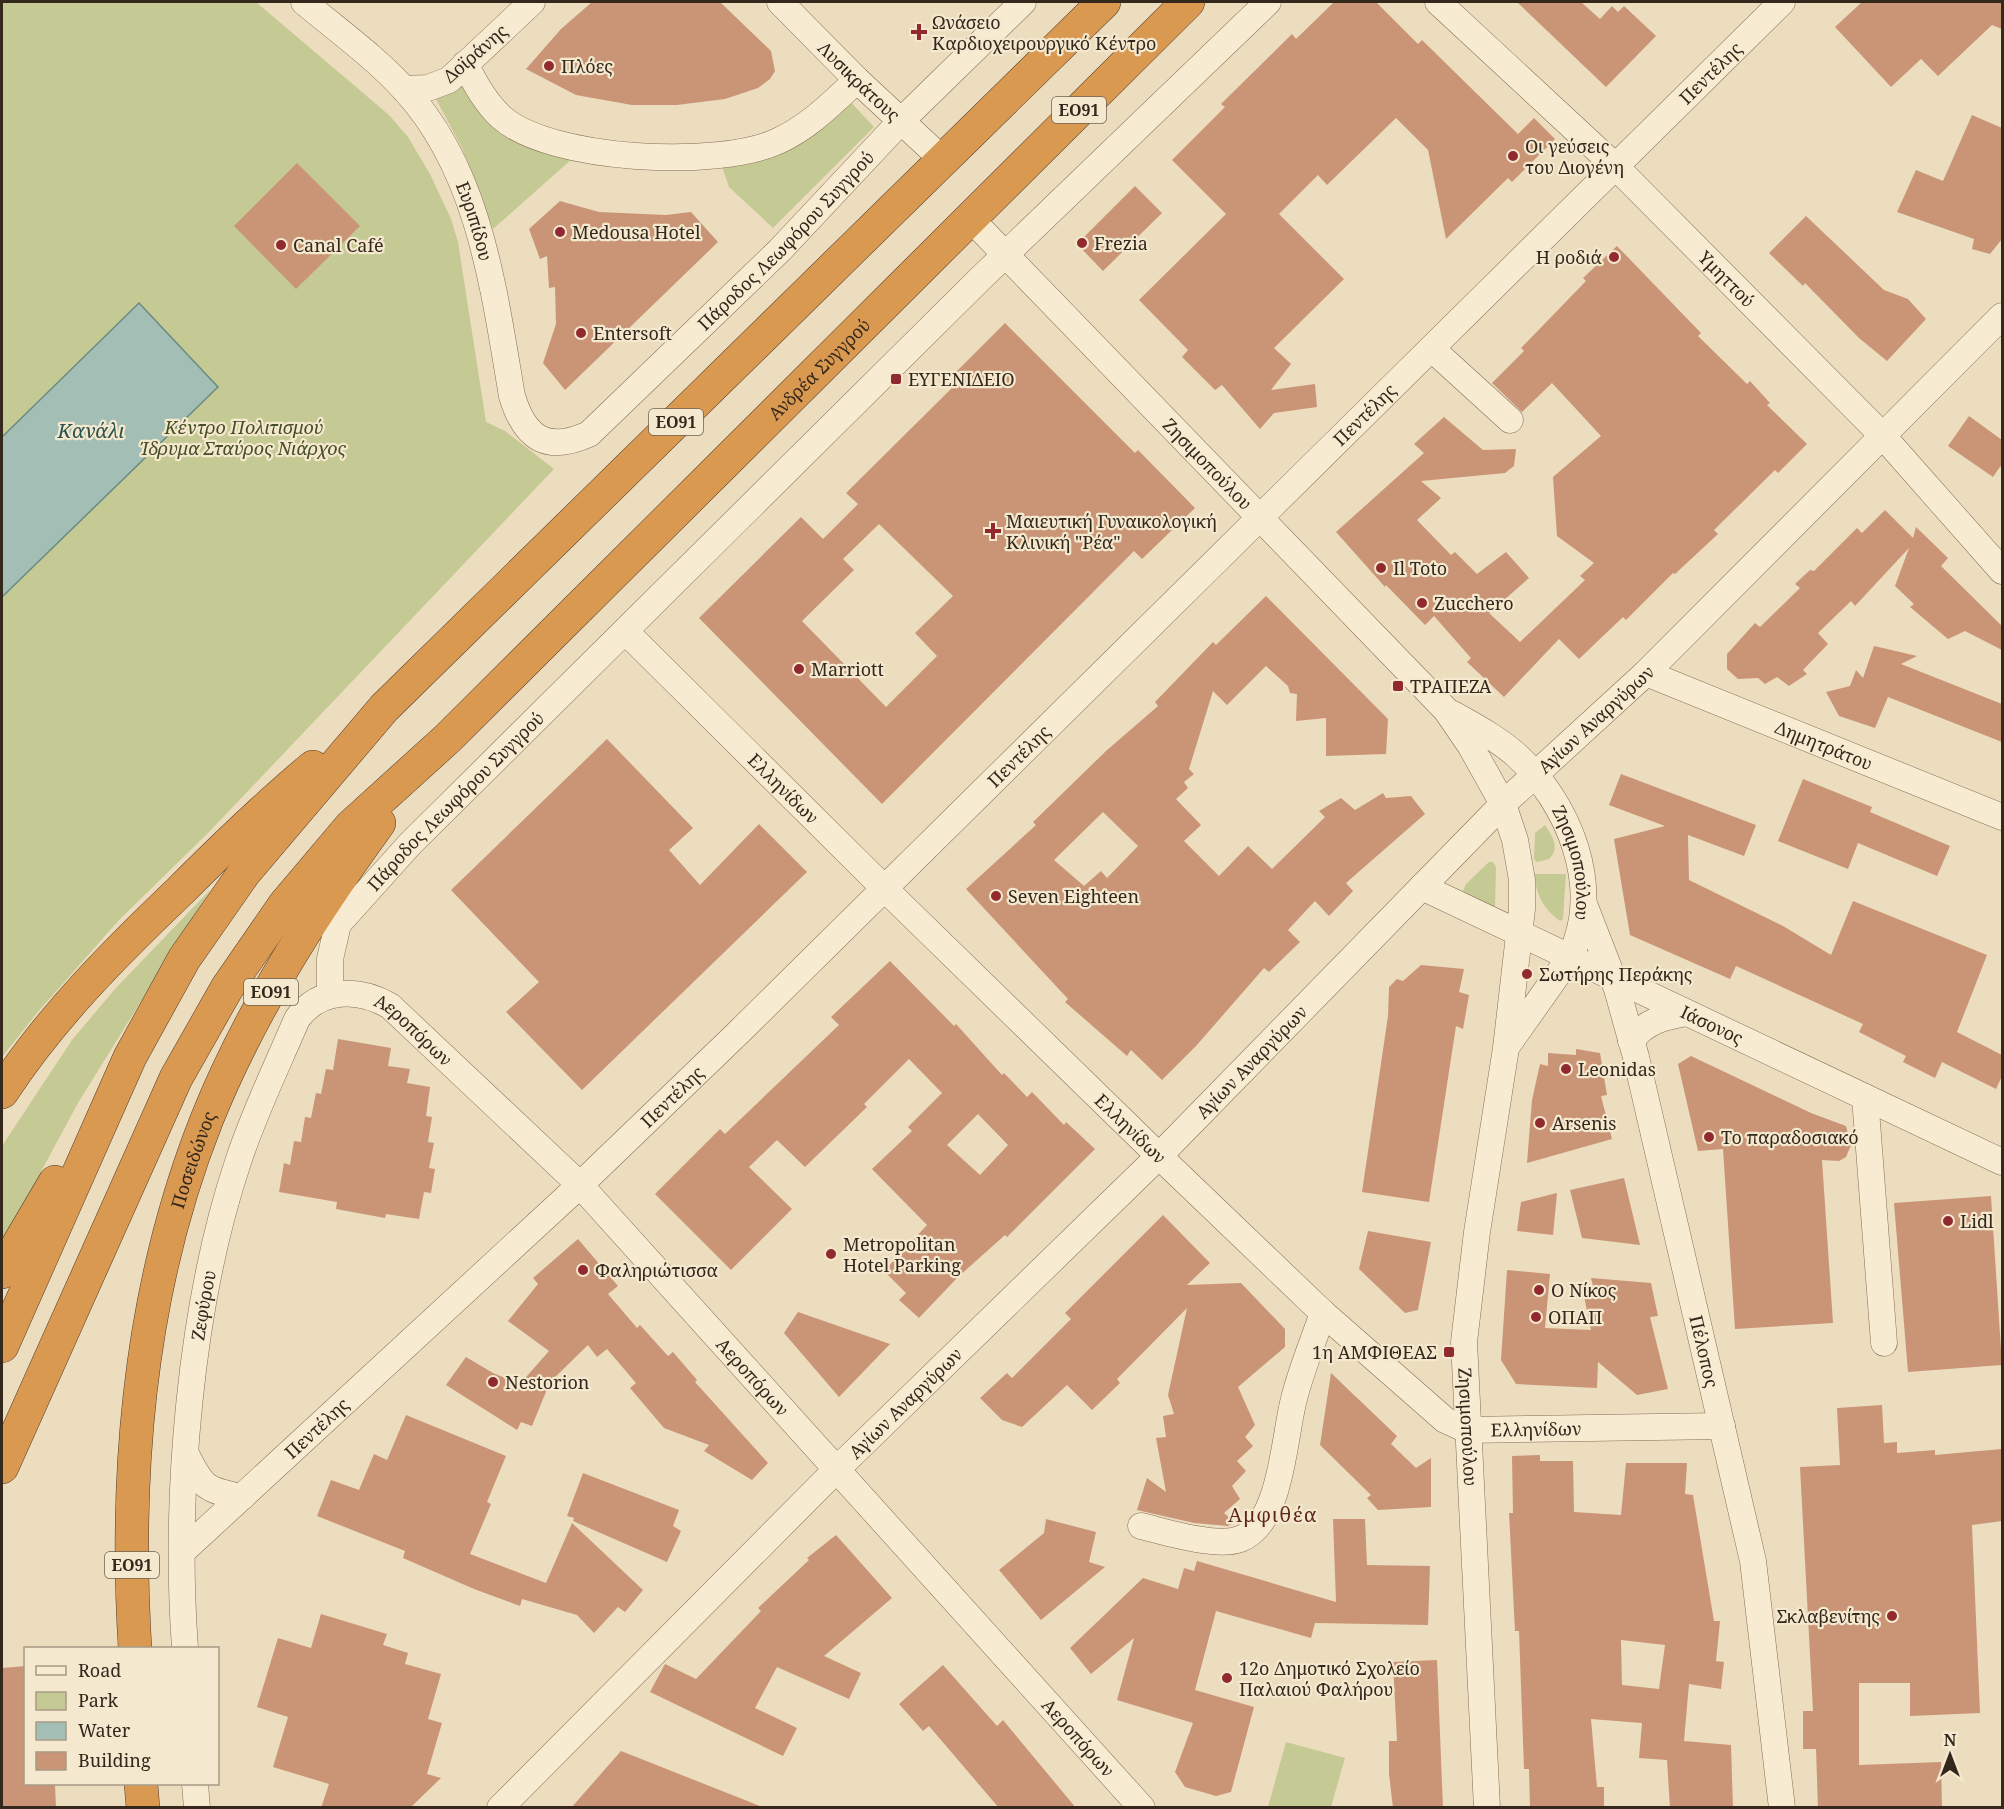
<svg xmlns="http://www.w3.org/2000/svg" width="2004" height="1809" font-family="'Noto Serif',serif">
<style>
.green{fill:#c5c993}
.water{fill:#a2beb5;stroke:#6a8b82;stroke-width:1.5}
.building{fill:#c99576;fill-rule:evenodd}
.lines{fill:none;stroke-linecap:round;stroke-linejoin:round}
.minor-casing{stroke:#846e58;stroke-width:27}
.highway-casing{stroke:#513c2c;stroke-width:34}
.minor{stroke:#f7ebd1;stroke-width:26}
.highway{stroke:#da9950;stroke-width:33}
.poi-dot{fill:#912a2e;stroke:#f4e8ce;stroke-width:2}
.labels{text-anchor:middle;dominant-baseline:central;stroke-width:4.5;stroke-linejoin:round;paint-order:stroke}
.shield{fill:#f4e8ce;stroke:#6e6151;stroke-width:1.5}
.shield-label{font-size:16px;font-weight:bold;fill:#34271c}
.poi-label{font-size:18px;fill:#34271c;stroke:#f4e8ce;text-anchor:start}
.street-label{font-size:18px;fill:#34271c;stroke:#f4e8ce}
.park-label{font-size:18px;font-style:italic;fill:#464f23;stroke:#f4e8ce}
.water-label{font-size:20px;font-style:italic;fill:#2c534f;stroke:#f4e8ce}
.neighbourhood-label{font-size:20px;letter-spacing:1.5px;fill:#5f281d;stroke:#f4e8ce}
</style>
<rect width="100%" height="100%" fill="#ecddbf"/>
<!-- green -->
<g class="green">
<path d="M2 2H256L389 115 408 137 430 174 451 219 458 242 486 422 505 431 554 469 209 832 119 920 37 1013 2 1057Z"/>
<path d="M462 81 573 158 493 229 462 148 436 99Z"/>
<path d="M847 98 874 127 773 228 729 187 721 164Z"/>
<path d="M1545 825C1553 837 1560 848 1549 859L1537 862 1534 859 1535 833Z"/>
<path d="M1489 862H1493L1496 867 1495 907 1493 910 1463 891 1466 884Z"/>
<path d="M1535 874H1566L1563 919 1560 921C1543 909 1535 893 1535 874Z"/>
<path d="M210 890 78 1103 2 1244V1146L72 1040 115 989Z"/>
<path d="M1286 1742 1345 1758 1331 1807H1268Z"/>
</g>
<!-- water -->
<path class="water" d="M139 303 218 387 2 597V437Z"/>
<!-- building -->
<g class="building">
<path d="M592 2H720L771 51 775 71 770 79 758 88 725 99 677 105H632L576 95 526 69 561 29Z"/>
<path d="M1334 2H1376L1418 44 1422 40 1518 134 1534 118 1555 139 1512 182 1508 178 1446 239 1428 150 1396 118 1327 185 1318 175 1279 214 1344 279 1274 348 1291 364 1271 390 1315 384 1317 407 1274 413 1260 429 1222 385 1215 390 1182 357 1188 350 1139 300 1226 214 1172 160 1225 107 1221 104 1292 34 1296 39Z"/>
<path d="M1517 2H1581L1600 19 1612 6 1618 12 1624 6 1656 36 1606 87Z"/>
<path d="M1862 2H2002V29L1992 25 1938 76 1921 59 1891 87 1835 27Z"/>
<path d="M1972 115 2002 128V239L1990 254 1972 249 1974 239 1897 212 1916 170 1943 181Z"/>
<path d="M297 163 360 226 296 289 234 226Z"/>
<path d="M1135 186 1162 213 1103 271 1077 244Z"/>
<path d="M560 201 599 212 666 215 691 212 718 242 565 390 543 363 556 324 555 287 549 288 547 256 540 259 529 229Z"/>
<path d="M1806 216 1884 290 1908 299 1926 319 1887 361 1859 338 1805 283 1803 286 1769 253Z"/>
<path d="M1617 246 1701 333 1698 336 1747 384 1750 381 1770 403 1767 405 1807 444 1778 473 1775 470 1714 530 1718 534 1675 574 1673 573 1626 620 1623 617 1579 659 1559 639 1504 697 1467 662 1471 658 1434 616 1425 625 1386 585 1385 587 1336 532 1424 453 1414 444 1444 417 1483 450 1516 449 1514 466 1505 473 1421 481 1441 498 1417 520 1451 555 1455 552 1477 574 1506 552 1529 578 1489 613 1520 642 1585 580 1580 576 1594 563 1557 536 1553 477 1601 436 1552 383 1522 412 1492 383 1524 351 1521 348 1586 281 1583 278Z"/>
<path d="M1005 323 1135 453 1138 450 1195 508 1142 559 1134 551 882 804 699 618 801 517 823 539 858 504 846 493 958 382 952 376ZM879 524 953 596 915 633 937 656 886 707 802 621 854 570 843 559Z"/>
<path d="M1969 416 2002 440V464L1993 477 1948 446Z"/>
<path d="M1885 510 1913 538 1916 527 1948 558 1941 566 2002 626V650L1965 631 1948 639 1910 607 1914 604 1895 586 1909 548 1855 606 1851 601 1818 633 1828 644 1803 670 1807 674 1789 686 1777 677 1765 684 1758 678 1738 679 1727 669V654L1755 623 1760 627 1800 588 1795 584 1810 570 1814 571 1857 528 1862 533Z"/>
<path d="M1266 596 1388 719 1386 754 1326 756V718L1296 721 1297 694 1290 693 1288 686 1266 666 1227 705 1213 691 1189 769 1194 774 1184 782 1188 788 1176 799 1201 825 1184 841 1219 876 1248 846 1272 869 1325 817 1319 811 1341 798 1355 810 1383 793 1386 798 1411 796 1425 814 1346 883 1353 891 1329 916 1315 901 1288 930 1300 942 1269 972 1264 968 1196 1046 1162 1080 1131 1050 1127 1056 1065 1002 1068 999 966 889 1036 825 1033 822 1106 751 1158 706 1155 702 1213 642 1216 645ZM1103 812 1138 846 1107 878 1101 871 1084 886 1054 860Z"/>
<path d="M1874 646 1917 656 1901 664 2002 704V742L1888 697 1875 728 1839 716 1826 692 1850 686 1856 670 1863 678Z"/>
<path d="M607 739 693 828 669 850 700 885 759 824 807 872 582 1090 506 1012 539 982 451 890Z"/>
<path d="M1621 774 1756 825 1744 856 1688 835 1689 880 1783 926 1831 955 1853 901 1987 955 1957 1032 2002 1055V1076L1996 1089 1942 1062 1935 1078 1903 1062 1906 1056 1859 1032 1863 1024 1736 966 1730 979 1630 935 1614 839 1665 826 1609 805Z"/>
<path d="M1803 779 1872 807 1870 812 1950 846 1937 876 1858 843 1848 869 1778 841Z"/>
<path d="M890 961 954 1026 956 1024 1002 1075 1004 1073 1027 1097 1032 1092 1064 1125 1066 1122 1095 1149 1007 1237 1005 1235 958 1277 919 1318 899 1300 906 1293 884 1271 927 1225 872 1169 912 1131 908 1127 942 1093 909 1059 864 1104 867 1107 805 1167 777 1140 749 1167 792 1209 731 1270 655 1194 720 1129 725 1134 839 1025 831 1017ZM978 1114 1008 1145 980 1175 947 1145Z"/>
<path d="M1421 965 1464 969 1459 992 1469 995 1463 1029 1456 1026 1429 1202 1362 1192 1388 1016 1389 987 1397 979 1403 981Z"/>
<path d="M338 1039 391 1048 388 1066 410 1069 407 1083 430 1087 426 1116 432 1117 428 1142 434 1143 429 1168 435 1169 431 1193 424 1192 419 1219 386 1214 385 1218 336 1209 337 1202 279 1192 284 1163 290 1165 294 1141 301 1142 305 1117 311 1118 316 1093 321 1094 326 1069 333 1070Z"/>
<path d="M1576 1049 1600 1053 1607 1095 1601 1096 1612 1139 1527 1163 1532 1100 1540 1064 1548 1066V1053L1576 1055Z"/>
<path d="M1691 1056 1811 1113 1846 1126 1851 1145 1846 1157 1839 1161 1822 1160 1833 1323 1735 1329 1723 1149 1698 1151 1678 1064Z"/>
<path d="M1624 1178 1640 1245 1582 1238 1570 1190Z"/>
<path d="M1557 1193 1553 1235 1517 1231 1521 1202Z"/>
<path d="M1991 1196 2002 1365 1908 1372 1894 1203Z"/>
<path d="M1163 1215 1210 1263 1187 1285 1241 1283 1285 1329V1347L1238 1387 1255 1425 1245 1437 1253 1446 1237 1461 1246 1471 1232 1486 1240 1499 1224 1513 1234 1522 1228 1526 1194 1523 1137 1510 1147 1478 1166 1492 1156 1438 1166 1437 1163 1416 1174 1414 1168 1395 1187 1308 1117 1379 1120 1383 1092 1410 1067 1385 1022 1427 1002 1420 980 1398 1007 1373 1012 1378 1071 1319 1065 1313Z"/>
<path d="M1368 1231 1431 1242 1418 1310 1405 1313 1359 1269Z"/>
<path d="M578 1239 618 1286 608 1294 637 1328 640 1325 668 1356 673 1352 697 1380 695 1382 768 1463 752 1480 704 1451 709 1445 664 1428 630 1388 636 1383 607 1349 597 1357 588 1345 550 1382 532 1426 521 1422 517 1430 446 1385 466 1357 493 1373 520 1384 549 1351 508 1321 538 1284 533 1278Z"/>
<path d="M1507 1270 1550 1274 1545 1328 1591 1330 1584 1296 1595 1294 1591 1278 1651 1283 1658 1316 1650 1317 1668 1389 1637 1395 1598 1362 1597 1388 1516 1384 1501 1360Z"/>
<path d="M798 1312 890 1344 839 1397 784 1333Z"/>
<path d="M1331 1373 1397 1436 1391 1444 1416 1468 1431 1458V1507L1378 1510 1367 1498 1371 1495 1320 1445Z"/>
<path d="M1882 1405 1884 1443 1897 1442V1453L1935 1450V1455L2002 1449V1521L1972 1525 1980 1713 1910 1716V1683H1859V1765L1941 1762 1942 1808H1818L1816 1749H1803V1711H1813L1800 1467 1840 1465 1837 1408Z"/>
<path d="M406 1415 506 1456 487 1502 491 1504 470 1554 546 1583 572 1523 643 1590 625 1612 618 1607 594 1633 577 1615 522 1599 520 1606 474 1589 403 1558 405 1551 317 1516 331 1480 359 1490 374 1454 387 1460Z"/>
<path d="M1540 1455V1461H1573L1574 1512 1621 1515 1626 1463H1687L1685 1494 1693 1495 1714 1621H1720L1716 1661 1724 1662 1721 1689 1689 1684 1684 1741 1731 1745 1733 1808H1670L1667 1760 1639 1758 1642 1723 1591 1719 1597 1787H1604V1808H1530L1529 1769H1524L1519 1631H1515L1509 1513H1513L1512 1456ZM1621 1640 1665 1645 1659 1689 1622 1685Z"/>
<path d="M583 1473 679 1510 673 1526 681 1531 667 1562 573 1521 574 1518 567 1516Z"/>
<path d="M1046 1519 1096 1532 1089 1562 1105 1567 1041 1620 999 1570 1044 1533Z"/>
<path d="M1333 1519H1365L1367 1565 1430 1566 1428 1625 1315 1623 1311 1638 1216 1611 1195 1690 1254 1707 1231 1792 1216 1796 1185 1787 1175 1772 1193 1723 1117 1700 1134 1638 1091 1674 1070 1648 1143 1578 1178 1589 1184 1568 1194 1571 1197 1561 1336 1602Z"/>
<path d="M836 1535 892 1598 824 1656 861 1673 849 1699 777 1667 755 1708 797 1728 783 1756 650 1692 665 1664 696 1679 761 1611 758 1608 809 1560 807 1558Z"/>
<path d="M321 1614 387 1634 383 1645 408 1653 405 1664 441 1674 428 1719 442 1723 427 1774 441 1778 410 1808H321L329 1784 273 1767 288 1717 257 1707 278 1638 311 1648Z"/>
<path d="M1437 1660 1443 1808H1393L1389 1774V1741H1397L1393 1662Z"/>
<path d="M943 1665 997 1726 1003 1720 1076 1808H999L929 1726 923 1731 899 1704Z"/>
<path d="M26 1666V1784H55L56 1808H2V1668Z"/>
<path d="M621 1751 760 1806V1808H571Z"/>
</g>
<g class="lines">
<defs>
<g id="minor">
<path id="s1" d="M304 2C337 30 375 57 404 89 480 171 494 291 512 396 525 439 547 453 589 434L780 250 901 121 1023 2"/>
<path id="s2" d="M780 2 857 80 943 160"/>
<path id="s3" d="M1438 2 1616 167 1882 435 2002 571"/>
<path d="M465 64C475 83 485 102 501 117 550 161 719 169 778 141 809 127 832 103 857 80"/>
<path d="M404 89 428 88 449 80 532 2"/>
<path id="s4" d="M970 218 1446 710 1470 745 1503 804 1515 840 1522 880V909L1506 1048 1477 1232 1464 1342 1487 1808"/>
<path d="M1432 349 1510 420"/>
<path id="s5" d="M626 632 885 889 1159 1156 1323 1313 1445 1420 1467 1430 1722 1426"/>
<path id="s6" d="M1646 673 2002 817"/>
<path id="s7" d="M1453 714C1474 726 1497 738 1515 754 1569 802 1604 888 1570 957L1507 1046"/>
<path id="s8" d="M1422 887 2002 1162"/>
<path id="s9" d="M1584 904 1617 989 1636 1057 1753 1561 1782 1808"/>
<path id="s10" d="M330 995V959L338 924 410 844 982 277 1268 2"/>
<path d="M1631 1041C1645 1021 1664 1017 1687 1013"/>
<path d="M1865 1097 1884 1343"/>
<path d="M187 1456C203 1488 206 1490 242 1497"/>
<path d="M1141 1526C1166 1532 1216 1548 1240 1539 1282 1524 1284 1435 1294 1399 1301 1370 1313 1342 1323 1313"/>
<path id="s11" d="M182 1552 580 1185 739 1032 1782 2"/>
<path id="s12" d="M185 1648C174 1498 190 1305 238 1162 254 1113 277 1066 297 1019 320 987 359 988 390 1006L580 1185 1142 1808"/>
<path d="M195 1784 197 1808"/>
<path id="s13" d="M500 1808 835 1471 1159 1156 1503 804 1646 673 2002 316"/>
</g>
<g id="highway">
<path d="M2 1092C51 1017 115 953 180 891 223 848 266 806 313 767"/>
<path d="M2 1272 55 1182"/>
<path d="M2 1346 130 1057 184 959 244 873 384 708 1104 2"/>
<path id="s14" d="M2 1467 176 1078 227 988 285 904 351 826 448 738 1188 2"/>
<path id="s15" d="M135 1648C124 1470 140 1287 207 1119 249 1014 313 914 379 823"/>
<path d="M141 1784 143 1808"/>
</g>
</defs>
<!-- minor casing -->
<use href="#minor" class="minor-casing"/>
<!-- highway casing -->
<use href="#highway" class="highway-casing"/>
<!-- minor -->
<use href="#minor" class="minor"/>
<!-- highway -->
<use href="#highway" class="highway"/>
</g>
<!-- markers -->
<g class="poi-dot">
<path d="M916 23h6v6h6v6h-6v6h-6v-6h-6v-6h6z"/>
<circle cx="549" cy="66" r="6"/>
<circle cx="1513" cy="156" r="6"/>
<circle cx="560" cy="232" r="6"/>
<circle cx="1082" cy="243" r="6"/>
<circle cx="281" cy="245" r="6"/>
<circle cx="1614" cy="257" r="6"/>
<circle cx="581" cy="333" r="6"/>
<rect x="890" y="373" width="12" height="12" rx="3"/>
<path d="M990 522h6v6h6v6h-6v6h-6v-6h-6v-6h6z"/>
<circle cx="1381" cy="568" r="6"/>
<circle cx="1422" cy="603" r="6"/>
<circle cx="799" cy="669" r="6"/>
<rect x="1392" y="680" width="12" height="12" rx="3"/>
<circle cx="996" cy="896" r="6"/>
<circle cx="1527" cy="974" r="6"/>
<circle cx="1566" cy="1069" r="6"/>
<circle cx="1540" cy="1123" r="6"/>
<circle cx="1709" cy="1137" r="6"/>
<circle cx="1948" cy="1221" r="6"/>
<circle cx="831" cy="1254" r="6"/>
<circle cx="583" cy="1270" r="6"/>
<circle cx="1539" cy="1290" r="6"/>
<circle cx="1536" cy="1317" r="6"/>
<rect x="1443" y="1346" width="12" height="12" rx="3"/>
<circle cx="493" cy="1382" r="6"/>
<circle cx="1892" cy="1616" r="6"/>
<circle cx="1227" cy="1678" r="6"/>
</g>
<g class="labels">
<!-- shield labels -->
<g class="shield">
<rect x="1052" y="97" width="54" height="26" rx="4.5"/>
<rect x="649" y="409" width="54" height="26" rx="4.5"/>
<rect x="244" y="979" width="54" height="26" rx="4.5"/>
<rect x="105" y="1552" width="54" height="26" rx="4.5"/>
</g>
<g class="shield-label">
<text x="1079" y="110">ΕΟ91</text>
<text x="676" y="422">ΕΟ91</text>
<text x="271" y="992">ΕΟ91</text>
<text x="132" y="1565">ΕΟ91</text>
</g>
<!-- poi labels -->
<g class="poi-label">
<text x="932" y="22">Ωνάσειο<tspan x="932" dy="21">Καρδιοχειρουργικό Κέντρο</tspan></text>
<text x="561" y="66">Πλόες</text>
<text x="1525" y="146">Οι γεύσεις<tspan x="1525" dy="21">του Διογένη</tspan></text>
<text x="572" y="232">Medousa Hotel</text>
<text x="1094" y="243">Frezia</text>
<text x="293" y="245">Canal Café</text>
<text x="1602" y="257" text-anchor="end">Η ροδιά</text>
<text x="593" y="333">Entersoft</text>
<text x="908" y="379">ΕΥΓΕΝΙΔΕΙΟ</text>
<text x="1006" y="521">Μαιευτική Γυναικολογική<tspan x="1006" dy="21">Κλινική "Ρέα"</tspan></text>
<text x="1393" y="568">Il Toto</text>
<text x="1434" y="603">Zucchero</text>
<text x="811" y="669">Marriott</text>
<text x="1410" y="686">ΤΡΑΠΕΖΑ</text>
<text x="1008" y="896">Seven Eighteen</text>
<text x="1539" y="974">Σωτήρης Περάκης</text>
<text x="1578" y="1069">Leonidas</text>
<text x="1552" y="1123">Arsenis</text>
<text x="1721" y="1137">Το παραδοσιακό</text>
<text x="1960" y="1221">Lidl</text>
<text x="843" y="1244">Metropolitan<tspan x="843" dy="21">Hotel Parking</tspan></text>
<text x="595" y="1270">Φαληριώτισσα</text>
<text x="1551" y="1290">Ο Νίκος</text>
<text x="1548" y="1317">ΟΠΑΠ</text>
<text x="1437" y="1352" text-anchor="end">1η ΑΜΦΙΘΕΑΣ</text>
<text x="505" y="1382">Nestorion</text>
<text x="1880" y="1616" text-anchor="end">Σκλαβενίτης</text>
<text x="1239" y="1668">12ο Δημοτικό Σχολείο<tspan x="1239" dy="21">Παλαιού Φαλήρου</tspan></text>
</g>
<!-- street labels -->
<g class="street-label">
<text transform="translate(475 53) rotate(-41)">Δοϊράνης</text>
<text stroke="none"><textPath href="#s11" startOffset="2127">Πεντέλης</textPath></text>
<text stroke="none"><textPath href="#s2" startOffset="112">Λυσικράτους</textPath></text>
<text stroke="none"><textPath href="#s1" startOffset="284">Ευριπίδου</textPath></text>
<text stroke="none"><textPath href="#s1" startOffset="842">Πάροδος Λεωφόρου Συγγρού</textPath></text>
<text stroke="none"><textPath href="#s3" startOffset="400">Υμηττού</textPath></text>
<text stroke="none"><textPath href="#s14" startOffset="1388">Ανδρέα Συγγρού</textPath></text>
<text stroke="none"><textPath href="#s11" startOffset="1641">Πεντέλης</textPath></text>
<text stroke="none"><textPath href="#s4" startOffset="342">Ζησιμοπούλου</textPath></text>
<text stroke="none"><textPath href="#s13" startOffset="1545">Αγίων Αναργύρων</textPath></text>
<text stroke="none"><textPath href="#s6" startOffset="192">Δημητράτου</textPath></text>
<text stroke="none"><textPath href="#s11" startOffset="1155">Πεντέλης</textPath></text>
<text stroke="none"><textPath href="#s5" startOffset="222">Ελληνίδων</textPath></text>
<text stroke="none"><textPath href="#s10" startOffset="242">Πάροδος Λεωφόρου Συγγρού</textPath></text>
<text stroke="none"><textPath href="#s7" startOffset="201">Ζησιμοπούλου</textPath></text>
<text stroke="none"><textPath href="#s8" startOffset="321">Ιάσονος</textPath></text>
<text stroke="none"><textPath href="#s12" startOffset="783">Αεροπόρων</textPath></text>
<text stroke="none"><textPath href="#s13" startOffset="1059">Αγίων Αναργύρων</textPath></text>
<text stroke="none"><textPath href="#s11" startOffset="669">Πεντέλης</textPath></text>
<text stroke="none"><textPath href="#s5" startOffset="708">Ελληνίδων</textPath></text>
<text stroke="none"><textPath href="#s15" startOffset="495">Ποσειδώνος</textPath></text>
<text stroke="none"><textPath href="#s12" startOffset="344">Ζεφύρου</textPath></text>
<text stroke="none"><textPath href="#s9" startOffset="464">Πέλοπος</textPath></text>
<text stroke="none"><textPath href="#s12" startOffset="1269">Αεροπόρων</textPath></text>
<text stroke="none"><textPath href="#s13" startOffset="573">Αγίων Αναργύρων</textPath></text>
<text stroke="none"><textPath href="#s4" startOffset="1424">Ζησιμοπούλου</textPath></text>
<text stroke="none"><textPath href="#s11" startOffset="183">Πεντέλης</textPath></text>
<text stroke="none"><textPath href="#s5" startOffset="1230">Ελληνίδων</textPath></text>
<text stroke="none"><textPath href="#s12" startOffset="1755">Αεροπόρων</textPath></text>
</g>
<!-- park labels -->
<g class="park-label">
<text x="244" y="427">Κέντρο Πολιτισμού<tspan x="244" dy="21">Ίδρυμα Σταύρος Νιάρχος</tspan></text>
</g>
<!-- water labels -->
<g class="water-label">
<text x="91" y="430">Κανάλι</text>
</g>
<!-- neighbourhood labels -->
<g class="neighbourhood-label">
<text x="1273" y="1514">Αμφιθέα</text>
</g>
</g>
<!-- border -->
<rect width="2004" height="1809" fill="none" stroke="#34271c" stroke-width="6"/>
<!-- legend -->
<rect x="24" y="1647" width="195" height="138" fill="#f4e8ce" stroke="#a79b87" stroke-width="1.5"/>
<rect x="36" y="1666" width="30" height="9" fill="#f7ebd1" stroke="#a79b87" stroke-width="1.5"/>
<text x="78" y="1677" font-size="18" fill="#34271c">Road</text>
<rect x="36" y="1692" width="30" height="18" fill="#c5c993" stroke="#a79b87" stroke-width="1.5"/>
<text x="78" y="1707" font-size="18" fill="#34271c">Park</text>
<rect x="36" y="1722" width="30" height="18" fill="#a2beb5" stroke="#a79b87" stroke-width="1.5"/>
<text x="78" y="1737" font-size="18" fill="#34271c">Water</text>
<rect x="36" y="1752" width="30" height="18" fill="#c99576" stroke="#a79b87" stroke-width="1.5"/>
<text x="78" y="1767" font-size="18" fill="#34271c">Building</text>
<!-- north arrow -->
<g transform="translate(1950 1755)" stroke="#f4e8ce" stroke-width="4.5" paint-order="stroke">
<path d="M0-4.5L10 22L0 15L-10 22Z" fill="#34271c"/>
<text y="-9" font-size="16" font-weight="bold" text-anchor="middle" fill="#34271c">N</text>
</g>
</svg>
